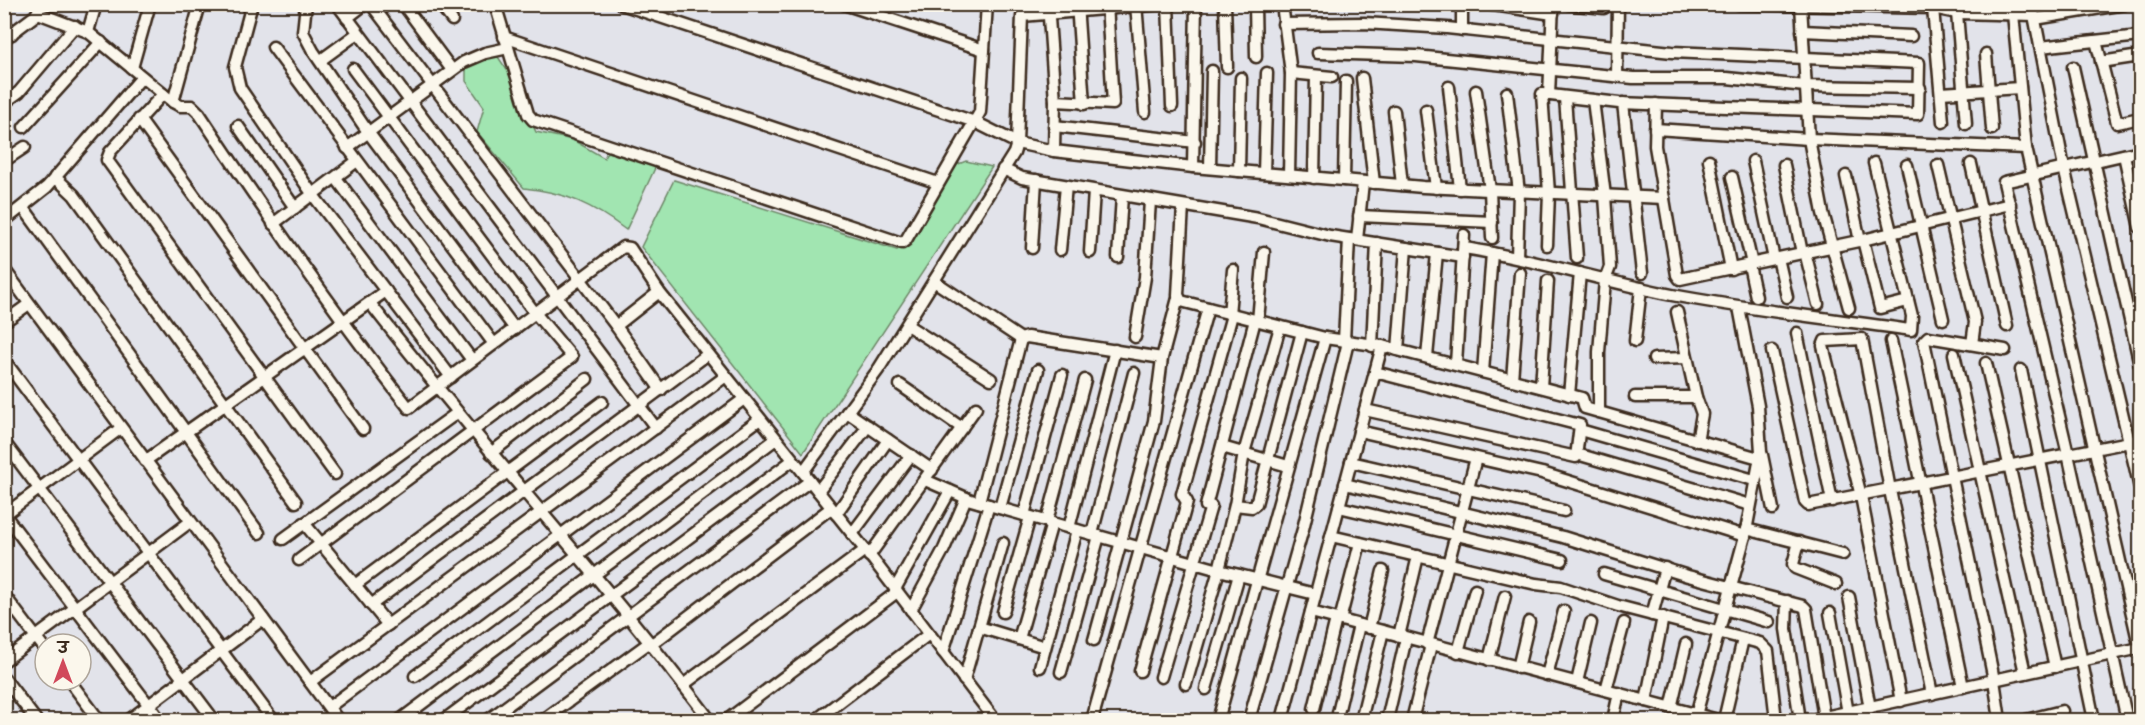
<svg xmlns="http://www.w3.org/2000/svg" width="2145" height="725" font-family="'Indie Flower','Playpen Sans Deva',sans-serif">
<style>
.green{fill:#a1e5b1;stroke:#6e8868;stroke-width:1.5}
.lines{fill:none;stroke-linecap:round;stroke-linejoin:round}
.minor-casing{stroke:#3b2a1e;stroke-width:15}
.minor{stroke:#fbf7ec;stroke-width:10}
</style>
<rect width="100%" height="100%" fill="#e2e3ea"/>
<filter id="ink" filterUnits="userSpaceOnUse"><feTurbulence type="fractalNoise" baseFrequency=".0167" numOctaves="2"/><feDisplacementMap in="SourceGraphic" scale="12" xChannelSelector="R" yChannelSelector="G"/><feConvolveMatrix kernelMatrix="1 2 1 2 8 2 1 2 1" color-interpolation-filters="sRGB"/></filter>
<g filter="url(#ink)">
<!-- green -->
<g class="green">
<path d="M496 54 507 70 536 132 573 140 604 158 607 152 656 166 626 230C593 205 565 192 524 188L477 132 484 107 466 81V67Z"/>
<path d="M966 161 992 167 803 453 641 247 674 180 897 250 956 165Z"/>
</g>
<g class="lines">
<defs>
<g id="minor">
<path d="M252 4 235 67 240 88 313 195 451 377"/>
<path d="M306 4 303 32 313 51 368 132 515 329"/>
<path d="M337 4 656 428"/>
<path d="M371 4 616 326 661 390"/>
<path d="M403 4 452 70"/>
<path d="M440 4 452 20"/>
<path d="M495 4 528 114 533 120 902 243 906 240 980 112 987 4"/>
<path d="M621 4 975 122 1017 143 1054 151 1193 167 1423 187 1664 198"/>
<path d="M844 4 984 50"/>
<path d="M1048 4 1055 101 1054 151"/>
<path d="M1077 4 1084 104"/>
<path d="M1136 4 1145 112"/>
<path d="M1168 4 1172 106"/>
<path d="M1225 4 1227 67"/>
<path d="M1255 4 1256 57"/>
<path d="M1282 4 1291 73 1289 175"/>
<path d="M1462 4V30"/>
<path d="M1486 4 1553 14"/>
<path d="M1568 4 1604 8"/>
<path d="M1739 4 1933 8 1957 13 2034 15 2064 168 2140 488"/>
<path d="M1801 5 1809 139 1823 213 1849 308"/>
<path d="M1933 8 1943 122"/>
<path d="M38 13 88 32 173 102 180 106H192L199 113C266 214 334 313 409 408L623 247 630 248 659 292 874 561 995 720"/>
<path d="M1957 13 1966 124"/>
<path d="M2013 14 2026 148 2140 649"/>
<path d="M347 18 365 4"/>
<path d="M2035 19 2125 4"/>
<path d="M4 22 12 34"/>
<path d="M1283 24 1364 23 1447 28 1672 52 1919 63 1918 114 1619 103 1542 94 1549 193 1547 245"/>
<path d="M1802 31 1911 36"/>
<path d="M88 32 96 4"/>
<path d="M504 37 938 183"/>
<path d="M4 39 36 15 41 4"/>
<path d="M2096 41 2117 123 2140 118"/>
<path d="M273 47 494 344"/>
<path d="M2040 47 2140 36"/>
<path d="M1318 53 1416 56 1633 78H1727L1805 86 1920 88"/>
<path d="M1986 54 1992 129"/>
<path d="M321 60 358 33"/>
<path d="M2101 62 2140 56"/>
<path d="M2073 67 2140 365"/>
<path d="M132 68 150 4"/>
<path d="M1291 73 1332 77"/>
<path d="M1617 76 1618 4"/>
<path d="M1362 78 1374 183"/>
<path d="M1449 87 1460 189"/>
<path d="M1476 91 1490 190 1492 238"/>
<path d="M1507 93 1519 192 1517 257"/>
<path d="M1941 93 2020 88"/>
<path d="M163 94 110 152 107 160 335 474"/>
<path d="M1549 95 1553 4"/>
<path d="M1565 98 1577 258"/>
<path d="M1593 100 1605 196 1610 267 1605 280 1599 352V412"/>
<path d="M1055 101 1113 104 1107 4"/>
<path d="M173 102 200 4"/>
<path d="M4 103 19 92 75 26"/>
<path d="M1623 103 1642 273"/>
<path d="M1656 104 1655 146 1677 275 1680 279 1863 240 2010 204"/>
<path d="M1426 110 1436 188"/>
<path d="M1394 111 1402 185"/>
<path d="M139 119 363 429"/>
<path d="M238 126 295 208"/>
<path d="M1054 126 1195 142"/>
<path d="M24 127 101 42"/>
<path d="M1655 129 1809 139 2026 148"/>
<path d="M347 148 464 62 485 53 508 48"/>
<path d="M2124 155 2140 228"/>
<path d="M1709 160 1731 269"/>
<path d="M4 161 25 147"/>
<path d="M1753 161 1774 259"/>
<path d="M1971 164 2007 326"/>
<path d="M1784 165 1802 253"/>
<path d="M1907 165 1943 319"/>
<path d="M1938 165 1975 322 1972 344"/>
<path d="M1193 167 1196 4"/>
<path d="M1210 168 1212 71"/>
<path d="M1003 169 1022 178 1258 218 1330 236 1463 257"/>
<path d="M1239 171 1241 78"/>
<path d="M1264 173 1267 73"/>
<path d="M1846 176 1860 241"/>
<path d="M55 177 74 195 296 502"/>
<path d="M1732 177 1752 264"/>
<path d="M336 178 472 360"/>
<path d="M1314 178 1316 76"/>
<path d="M1344 180 1346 81"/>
<path d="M1183 206 1178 295 1181 301 1325 338 1382 346 1582 398 1585 408 1759 458"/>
<path d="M23 207 259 533"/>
<path d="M1359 216 1492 222"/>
<path d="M4 221 47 187 142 77"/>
<path d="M273 224 357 161"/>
<path d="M1357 240 1363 182"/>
<path d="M1863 240 1880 308 1908 301"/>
<path d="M1032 248 1036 180"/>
<path d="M1464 248C1535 259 1602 281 1672 295 1752 310 1832 319 1911 330L1912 316 1874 163"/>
<path d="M1060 250 1066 186"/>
<path d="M1090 252 1094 191"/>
<path d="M1805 252 1818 304"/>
<path d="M1118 257 1122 196"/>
<path d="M1778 258 1787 297"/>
<path d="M1749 265 1756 297"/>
<path d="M4 269 338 720"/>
<path d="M934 281 1021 339 1027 337 1162 358"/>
<path d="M370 303C480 445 602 577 710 720"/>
<path d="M1677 312 1696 397 1702 414 1697 441"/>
<path d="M1229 314 1233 270"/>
<path d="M1258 321 1264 252"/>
<path d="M4 322 29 304"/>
<path d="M907 325 991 379"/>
<path d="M616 326 659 292"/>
<path d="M1797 333 1832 501"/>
<path d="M1135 337 1145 277 1150 201"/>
<path d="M1344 341 1349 239"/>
<path d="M1635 341 1641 288"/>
<path d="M1891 341 1963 687"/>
<path d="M1372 346 1377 243"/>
<path d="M1398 350 1406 248"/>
<path d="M1772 351 1805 502 1808 505 2140 440"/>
<path d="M1954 354 2025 673"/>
<path d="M1427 357 1437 253"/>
<path d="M1654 359 1687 358"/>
<path d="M4 360 273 720"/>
<path d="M1986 363 2055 667"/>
<path d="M1456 364 1464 235"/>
<path d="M2021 370 2094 720"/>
<path d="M1483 372 1492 253"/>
<path d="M1512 380 1520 273"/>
<path d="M900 385 962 428"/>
<path d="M1541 387 1548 281"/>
<path d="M1569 395 1580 273"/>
<path d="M1635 397H1696"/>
<path d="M1365 410 1576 457 1580 425 1375 372"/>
<path d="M847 412 932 470"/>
<path d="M1580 430 1754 480"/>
<path d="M1359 431 1542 473 1745 536"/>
<path d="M4 442 214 720"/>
<path d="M1222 447 1288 466"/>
<path d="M491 453 587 379"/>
<path d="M1577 454 1750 505"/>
<path d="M1762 455 1773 509"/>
<path d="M145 461 386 291"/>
<path d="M1351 462 1564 511"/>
<path d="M803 472 878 370 1014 153 1017 143 1022 16 1162 4"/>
<path d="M925 480 971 500 1219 570 1315 594"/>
<path d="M1345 484 1563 537 1688 576 1803 606 1806 609 1824 718"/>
<path d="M818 491 868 426"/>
<path d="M979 502 1021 339"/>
<path d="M1235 505 1252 507 1256 504 1302 332"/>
<path d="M1339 507 1562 560"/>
<path d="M1000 508 1038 370"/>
<path d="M4 514 160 720"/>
<path d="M836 514 888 440"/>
<path d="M4 515 121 428"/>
<path d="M1024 515 1062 375"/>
<path d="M1047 521 1085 380"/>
<path d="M304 523 388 625"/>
<path d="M1069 528 1115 350"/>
<path d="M1746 529 1843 554"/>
<path d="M852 534 911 455"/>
<path d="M1092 534 1134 373"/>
<path d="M1331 536 1536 584 1561 587 1618 606 1760 643 1768 651 1776 720"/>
<path d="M283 539 457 413"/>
<path d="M1799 542 1793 564 1795 568 1836 584"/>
<path d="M869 556 976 408"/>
<path d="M299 560 572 357 535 313 353 69"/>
<path d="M1604 574 1769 622"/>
<path d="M355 585 602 402"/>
<path d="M895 589 950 491"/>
<path d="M4 595 45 649"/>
<path d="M1849 597 1870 708"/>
<path d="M1787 601 1786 629 1800 720"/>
<path d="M371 605 708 354"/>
<path d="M911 610 944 549 966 498"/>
<path d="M1003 612 1030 517"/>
<path d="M1311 612 1718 720"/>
<path d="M1830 613 1848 713"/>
<path d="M1652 615 1665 568"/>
<path d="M1340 620 1360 543"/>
<path d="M979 627 1045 647"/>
<path d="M1369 628 1383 571"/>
<path d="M1399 636 1418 556"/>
<path d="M1019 639 1052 523"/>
<path d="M1094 640 1154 421 1162 358 1178 298"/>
<path d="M652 644 831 508"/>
<path d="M1427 644 1476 458"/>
<path d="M943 652 989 505"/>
<path d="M1458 652 1475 590"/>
<path d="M1489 660 1505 596"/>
<path d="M4 661 190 522"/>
<path d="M1040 667 1077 530"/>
<path d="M1518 668 1529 622"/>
<path d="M1140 671 1187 502 1182 494 1232 315"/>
<path d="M1061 672 1099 536"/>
<path d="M1547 675 1564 611"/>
<path d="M415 676 760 419"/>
<path d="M1161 677 1211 506H1206L1255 320"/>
<path d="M4 678 36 720"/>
<path d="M69 680 99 720"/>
<path d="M964 680 1003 543"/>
<path d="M310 682 726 376"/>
<path d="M1577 682 1591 623"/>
<path d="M1186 684 1219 570 1235 505 1244 453 1280 327"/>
<path d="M683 685 865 550"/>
<path d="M1206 689 1239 575"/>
<path d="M1606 690 1624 623"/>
<path d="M1646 701 1663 617"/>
<path d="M1901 701 1861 496 1823 346 1825 341 1862 339 1890 490 1932 694"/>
<path d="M329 707 744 399"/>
<path d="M1671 708 1686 644"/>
<path d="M1314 709 1336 619"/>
<path d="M1338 713 1359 625"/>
<path d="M1696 715 1745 536 1761 452 1758 406 1739 307"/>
<path d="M129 720 263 619"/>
<path d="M400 720 776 439"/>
<path d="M444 720 793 460"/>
<path d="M488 720 810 481"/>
<path d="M543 720 650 642"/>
<path d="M727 720 897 592"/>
<path d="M816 720 929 634"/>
<path d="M1092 720 1208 308"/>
<path d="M1218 720 1325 338"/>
<path d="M1249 720 1303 529 1348 342"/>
<path d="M1282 720 1382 346"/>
<path d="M1361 720 1383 631"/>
<path d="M1387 720 1406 638"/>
<path d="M1412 720 1431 645"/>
<path d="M1613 720 1619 693"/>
<path d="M1724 720 1743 639"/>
<path d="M1811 720 2140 648"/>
<path d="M2000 720 1994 680 1924 341 1928 337 2005 350"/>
<path d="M2026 720 2062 711"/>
<path d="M2127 720 2068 454 2004 182 2140 151"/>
</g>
</defs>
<!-- minor casing -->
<use href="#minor" class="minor-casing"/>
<!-- minor -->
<use href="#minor" class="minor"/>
</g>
</g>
<!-- margin -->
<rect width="2145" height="725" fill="none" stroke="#fbf7ec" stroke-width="24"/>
<rect x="12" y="12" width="2121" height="701" fill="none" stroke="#3b2a1e" stroke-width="2" filter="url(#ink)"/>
<!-- north arrow -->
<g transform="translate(63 662)"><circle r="28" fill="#fbf7ec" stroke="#aea59a" stroke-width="1.5"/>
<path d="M0-4.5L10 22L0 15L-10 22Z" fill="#d1495b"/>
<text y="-9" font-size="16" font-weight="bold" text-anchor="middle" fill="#3b2a1e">उ</text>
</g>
</svg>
